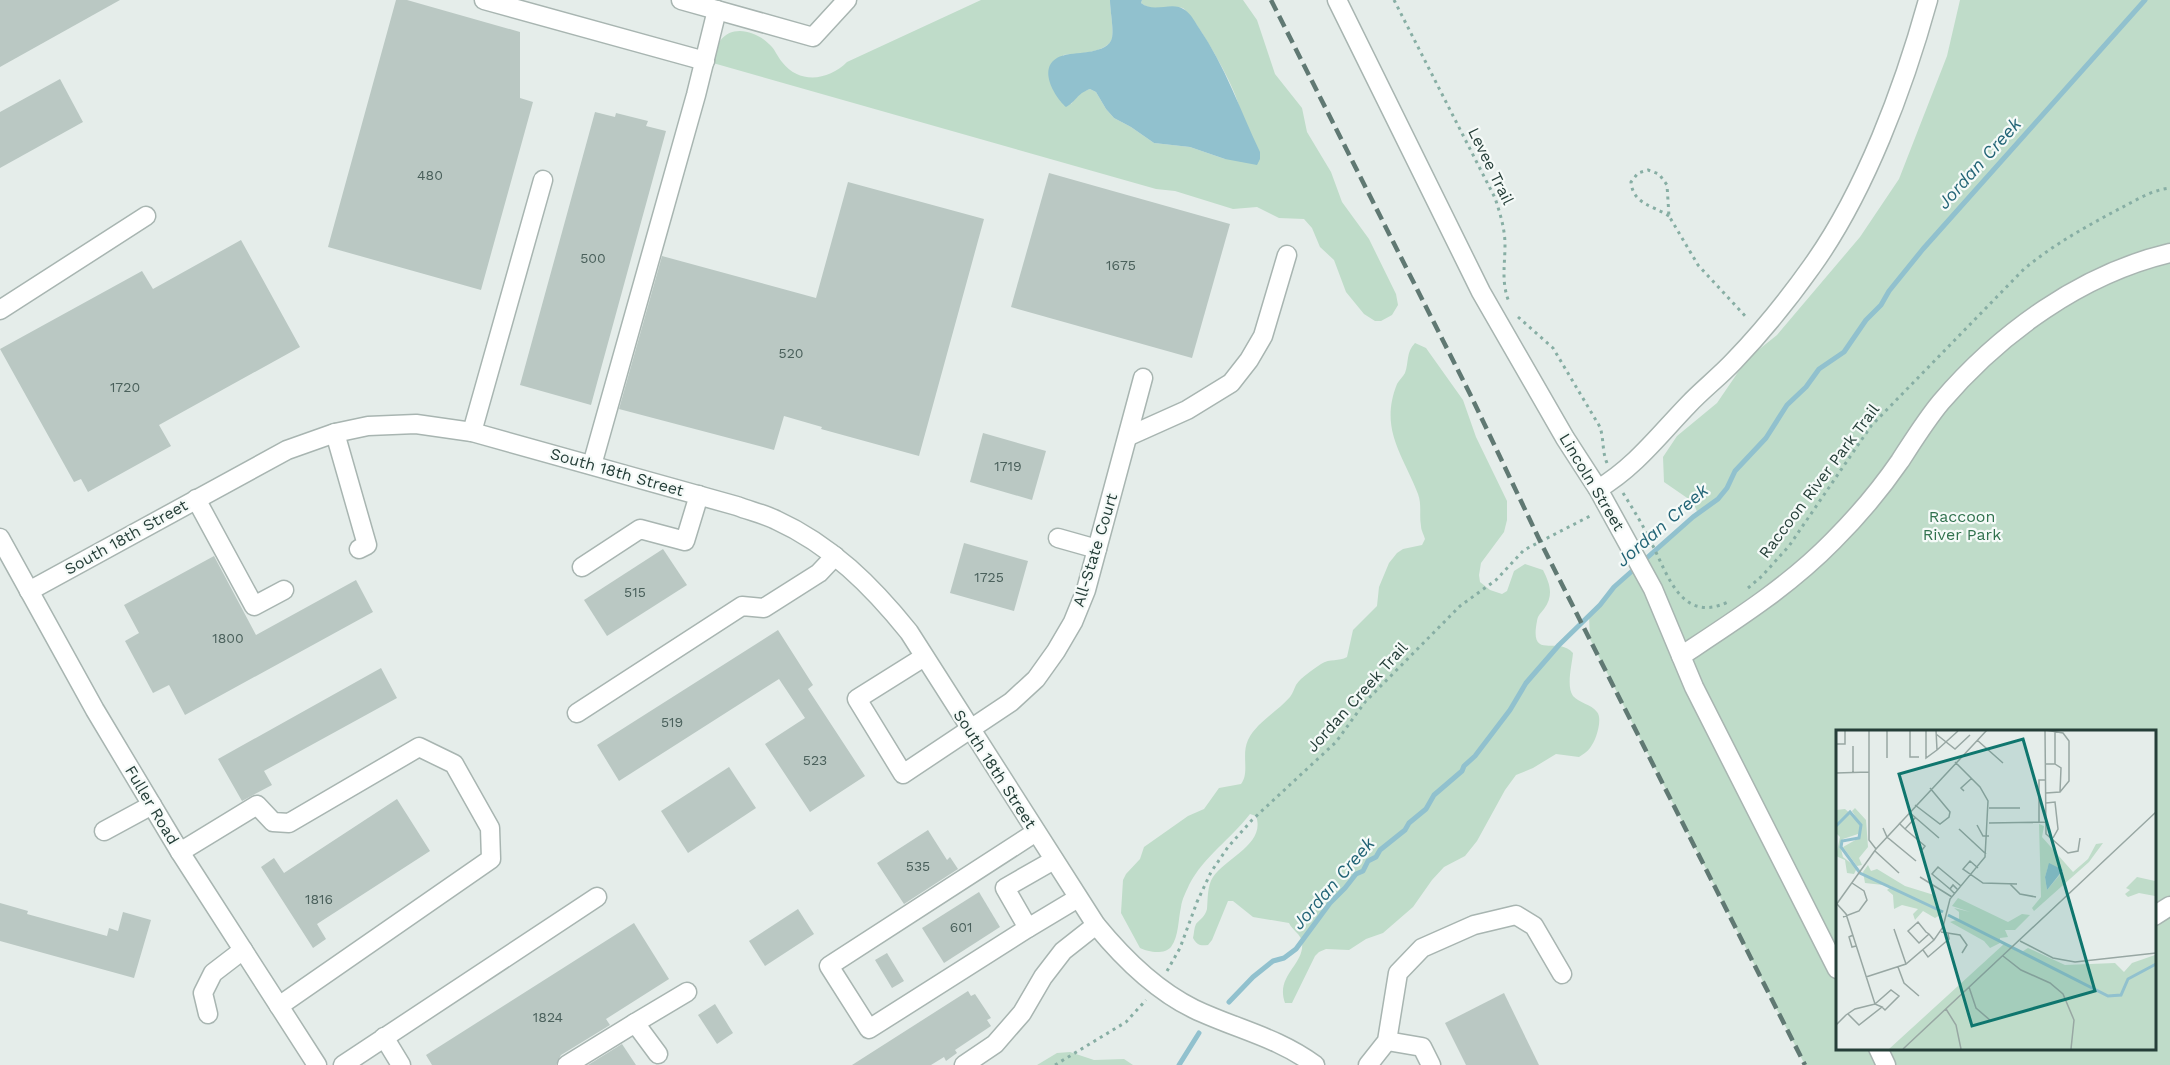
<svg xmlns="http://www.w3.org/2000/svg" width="2170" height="1065" font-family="'Work Sans',sans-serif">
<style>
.green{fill:#bfdcc9;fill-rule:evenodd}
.water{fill:#91c1ce}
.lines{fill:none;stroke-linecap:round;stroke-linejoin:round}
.stream{stroke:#91c1ce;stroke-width:5}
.building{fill:#bac8c3}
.minor-casing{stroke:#a8b5b1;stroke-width:21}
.path{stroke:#87aea4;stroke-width:3;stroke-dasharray:3 4.5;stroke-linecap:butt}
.minor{stroke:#fff;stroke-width:18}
.rail{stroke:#607973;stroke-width:4.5;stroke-dasharray:12 6;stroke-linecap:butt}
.labels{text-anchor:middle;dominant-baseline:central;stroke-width:4.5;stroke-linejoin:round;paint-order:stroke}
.number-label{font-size:14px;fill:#4a605b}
.street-label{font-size:16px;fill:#253e38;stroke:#f5faf8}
.park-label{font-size:16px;fill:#31724e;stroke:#f5faf8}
.water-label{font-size:18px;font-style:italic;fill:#226476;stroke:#f5faf8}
.inset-river{fill:none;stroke:#91c1ce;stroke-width:3}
.inset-road{fill:none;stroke:#98a7a3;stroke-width:1.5}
.view{fill:#0f766e;fill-opacity:0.15;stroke:#0f766e;stroke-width:3}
.inset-edge{fill:none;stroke:#253e38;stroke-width:3}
</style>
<rect width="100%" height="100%" fill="#e5edea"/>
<!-- green -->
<g class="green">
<path d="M981 0H1110C1110 9 1114 31 1112 39 1107 53 1075 54 1063 55L1071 104 1079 93 1090 89 1096 92 1106 109 1114 118 1131 127 1154 143 1190 147 1225 159C1228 149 1241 118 1240 110 1237 89 1199 23 1183 8 1169 6 1153 13 1141 3L1142 0H1243L1257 20 1275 74 1302 108 1307 132 1331 172 1342 202 1369 239 1396 294 1398 305 1392 315 1381 321H1375L1364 314 1346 292 1334 260 1320 247 1312 228 1304 219 1279 218 1257 207 1233 209 1175 191 1156 189 713 63C715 56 716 47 720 41 732 24 756 31 769 44 775 49 777 56 782 62 800 85 829 80 847 62Z"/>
<path d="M1960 0H2170V1065H1805L1590 639 1589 616 1614 587 1698 514 1693 502 1664 482 1663 457 1677 436 1717 403 1747 359 1777 335 1860 237 1899 179 1947 56ZM1837 732H2154V1048H1837Z"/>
<path d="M1415 343 1426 348 1463 400 1476 437 1507 501V520L1504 532 1481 563 1479 575 1480 582 1490 590 1502 594 1507 591 1514 571 1525 564 1543 570C1550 584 1554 595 1544 609 1540 614 1538 615 1537 621 1529 662 1557 635 1573 653 1572 665 1566 686 1573 696 1579 703 1591 704 1597 712 1603 719 1596 741 1590 748 1587 752 1583 754 1579 757L1556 754 1533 768 1516 775 1505 790 1477 841 1465 856 1444 867 1432 880 1413 907 1383 933 1366 939 1349 950 1326 949 1319 952 1315 956 1292 1003H1285C1275 975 1305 965 1302 942 1301 934 1292 930 1289 923L1253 917 1233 901H1228L1212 940 1208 945C1200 946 1197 945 1193 938 1194 934 1194 928 1196 924 1200 919 1205 917 1207 909 1208 899 1207 886 1213 877 1227 857 1266 844 1256 816L1250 814C1231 839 1204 856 1189 885 1186 892 1182 899 1181 907 1178 920 1179 936 1171 947 1164 955 1148 952 1140 948L1121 913 1123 880 1126 874 1140 859 1144 847 1188 816 1204 809 1219 788 1241 784C1250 773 1241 755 1248 740 1257 722 1277 712 1290 697 1293 693 1294 689 1296 685 1301 677 1314 669 1321 664 1330 658 1339 662 1347 657L1353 630 1377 606 1379 587 1389 563 1397 553 1403 549 1422 545 1425 539C1424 535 1421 530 1421 526 1419 515 1422 505 1418 494 1403 455 1379 429 1397 384 1399 380 1403 377 1405 373 1409 362 1406 352 1415 343Z"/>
<path d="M1070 1052 1094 1060 1124 1059 1133 1065H1037L1057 1053Z"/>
</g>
<!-- water -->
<path class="water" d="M1110 0H1142L1141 3C1155 14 1172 0 1185 10 1191 14 1195 22 1199 28 1225 66 1240 110 1260 152V159L1257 165 1225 159 1190 147 1154 143 1131 127 1114 118 1106 109 1096 92 1090 89C1075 95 1078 100 1066 107 1052 94 1035 62 1065 55 1077 52 1108 54 1112 38 1114 30 1110 10 1110 0Z"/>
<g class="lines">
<!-- stream -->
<g class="stream">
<path d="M1229 1002 1253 977 1273 961 1284 958 1296 949 1330 903 1345 888 1356 874 1363 871 1368 861 1376 857 1380 850 1405 830 1409 823 1426 809 1434 795 1462 771 1464 766 1475 756 1510 710 1526 683 1559 645 1600 605 1614 587 1693 517 1718 499 1727 488 1735 471 1766 438 1787 405 1806 387 1819 369 1844 352 1866 320 1881 305 1889 291 1923 249 2145 0"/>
<path d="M1179 1065 1199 1033"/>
</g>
</g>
<!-- building -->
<g class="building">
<path d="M0 0H120L0 67Z"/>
<path d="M396 0H407L520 32V98L533 102 481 290 328 247Z"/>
<path d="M60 79 83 122 0 168V112Z"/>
<path d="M595 112 615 117 616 113 648 121 646 126 666 131 591 405 520 385Z"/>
<path d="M1049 173 1230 224 1192 358 1011 307Z"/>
<path d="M848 182 984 219 919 456 821 429 822 427 784 416 774 450 619 409 662 256 816 298Z"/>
<path d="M241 240 300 347 159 425 171 446 88 492 81 479 74 482 0 349 142 271 153 289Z"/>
<path d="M983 433 1046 451 1032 500 970 482Z"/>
<path d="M964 543 1028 561 1014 611 950 593Z"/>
<path d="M663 549 687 585 607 636 584 600Z"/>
<path d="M214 556 256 635 356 580 373 612 185 715 169 685 153 693 125 641 139 633 124 605Z"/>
<path d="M778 630 813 685 808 689 865 776 810 812 765 744 805 718 779 679 619 781 597 745Z"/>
<path d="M381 668 397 698 264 771 272 785 242 801 218 759Z"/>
<path d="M729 767 756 808 688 853 661 811Z"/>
<path d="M397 799 430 851 317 924 326 939 313 948 261 867 274 858 284 873Z"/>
<path d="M928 830 947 860 950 857 958 869 904 904 877 863Z"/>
<path d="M979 892 1000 927 944 963 922 928Z"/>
<path d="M0 903 28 911 27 914 107 936 109 928 118 931 123 912 151 920 134 978 0 941Z"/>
<path d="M798 909 814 934 765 966 749 941Z"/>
<path d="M634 923 669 979 606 1019 610 1025 561 1055 556 1065H432L426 1055Z"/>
<path d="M887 953 904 981 892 988 875 960Z"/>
<path d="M968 991 971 996 975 994 991 1018 987 1020 991 1026 955 1050 957 1053 946 1061 944 1057 931 1065H852Z"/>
<path d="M1504 993 1539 1065H1466L1445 1023Z"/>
<path d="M715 1004 733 1033 717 1044 698 1015Z"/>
<path d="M622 1044 636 1065H588Z"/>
</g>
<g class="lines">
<defs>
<g id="minor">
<path d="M484 0 705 61"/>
<path d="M681 0 813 37 847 0"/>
<path d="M1337 0 1481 292 1565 438 1598 489 1653 589 1694 687 1837 969"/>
<path d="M0 310 146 216"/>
<path d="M472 432 543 180"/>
<path d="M335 433 367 545 359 549"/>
<path d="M1129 436 1187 410 1231 383 1249 360 1263 336 1287 255"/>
<path d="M592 465 696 95 717 10"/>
<path d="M1598 489C1635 467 1659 435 1688 405 1702 390 1719 377 1734 361 1760 334 1790 297 1812 266 1865 192 1904 87 1928 0"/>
<path d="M196 499 254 606 284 590"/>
<path d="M0 538 95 710 180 852 317 1065"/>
<path d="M1058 538 1097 549"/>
<path d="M582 567 640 529 685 541 699 495"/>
<path d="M29 591 287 450 335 433 368 426 416 424 472 432 737 506C750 511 764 514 776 520 831 545 872 586 909 632L1096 925C1123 958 1155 990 1194 1009 1236 1029 1277 1037 1315 1065"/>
<path d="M1681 656C1734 621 1788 587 1833 541 1857 517 1880 490 1900 461 1913 441 1926 420 1941 402 2000 333 2081 274 2170 253"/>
<path d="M924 657 857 699 903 774 1011 702 1036 679 1056 651 1073 622 1086 590 1143 378"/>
<path d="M577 713 742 606 764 608 819 573 835 556"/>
<path d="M104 831 152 805"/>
<path d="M180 852 257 805 273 822 289 823 419 747 454 764 490 828 491 859 279 1006"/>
<path d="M1054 860 1005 888 1028 928 1078 898"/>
<path d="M2154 916 2170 906"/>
<path d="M1028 928 869 1029 829 966 1036 832"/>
<path d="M208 1014 203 993 213 973 243 950"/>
<path d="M635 1023 687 992"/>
<path d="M384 1037 401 1065"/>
<path d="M1387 1041 1422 1047 1431 1065"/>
<path d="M1878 1048 1886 1065"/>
<path d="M343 1065 597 897"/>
<path d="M567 1065 635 1023 658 1054"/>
<path d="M964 1065 995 1044 1022 1013 1043 977 1063 951 1096 925"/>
<path d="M1368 1065 1387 1041 1398 973 1422 948 1474 925 1516 915 1534 926 1562 974"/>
</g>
</defs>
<!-- minor casing -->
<use href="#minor" class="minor-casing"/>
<!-- path -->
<g class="path">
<path d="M1394 0 1495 198C1500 213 1505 229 1505 245 1505 265 1501 282 1509 302"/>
<path d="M1669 216C1652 205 1633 204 1631 182L1638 173 1648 170 1659 174 1667 185 1669 216 1698 265 1748 319"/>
<path d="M1518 317 1553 348 1600 427C1604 439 1602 452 1607 463"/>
<path d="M1623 493C1633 509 1643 525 1651 542 1668 575 1681 624 1728 602"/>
<path d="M1748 588 1762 576 1789 546 1871 426 2024 269C2053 245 2085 227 2119 209 2135 201 2151 190 2170 188"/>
<path d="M1167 971 1180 948 1197 902 1211 872 1228 847 1252 820 1336 742 1365 702 1460 606 1496 580 1524 550 1592 515"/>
<path d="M1055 1065 1126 1022 1146 1000"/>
</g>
<!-- minor -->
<use href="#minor" class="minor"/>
<!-- rail -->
<path class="rail" d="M1271 0 1471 396 1540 541 1805 1065"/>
</g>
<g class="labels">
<!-- number labels -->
<g class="number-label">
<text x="430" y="175">480</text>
<text x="593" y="258">500</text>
<text x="1121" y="265">1675</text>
<text x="791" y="353">520</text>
<text x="125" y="387">1720</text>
<text x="1008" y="466">1719</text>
<text x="989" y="577">1725</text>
<text x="635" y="592">515</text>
<text x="228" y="638">1800</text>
<text x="672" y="722">519</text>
<text x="815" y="760">523</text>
<text x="918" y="866">535</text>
<text x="319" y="899">1816</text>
<text x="961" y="927">601</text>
<text x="548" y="1017">1824</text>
</g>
<!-- street labels -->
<g class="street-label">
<text transform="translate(1491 166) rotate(64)">Levee Trail</text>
<text transform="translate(617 472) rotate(16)">South 18th Street</text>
<text transform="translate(1819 481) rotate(-53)">Raccoon River Park Trail</text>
<text transform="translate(1592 482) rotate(59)">Lincoln Street</text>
<text transform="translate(126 537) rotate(-29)">South 18th Street</text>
<text transform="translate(1095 550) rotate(-73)">All-State Court</text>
<text transform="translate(1357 697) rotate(-48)">Jordan Creek Trail</text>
<text transform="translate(995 769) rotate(57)">South 18th Street</text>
<text transform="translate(152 805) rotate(59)">Fuller Road</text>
</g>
<!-- park labels -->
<g class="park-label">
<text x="1962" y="516">Raccoon<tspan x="1962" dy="18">River Park</tspan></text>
</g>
<!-- water labels -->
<g class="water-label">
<text transform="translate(1979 163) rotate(-48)">Jordan Creek</text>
<text transform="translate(1662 525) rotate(-41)">Jordan Creek</text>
<text transform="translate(1333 883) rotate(-49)">Jordan Creek</text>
</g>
</g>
<!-- overview -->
<g transform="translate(1836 730)">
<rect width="320" height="320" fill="#e5edea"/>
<path d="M19 78 30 90 32 117 23 128 26 135 21 136 7 117 23 108 25 103 7 109 4 115 7 127 21 138 18 144 11 143 9 130 0 126 4 107 0 103V80L9 79 22 90 16 81ZM203 94 208 96 206 107 237 142 252 129 260 114 267 113 253 132 198 181 196 178 205 167ZM212 137 227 141 211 160 209 147ZM32 135 35 141 41 139 69 156 98 165 104 185 99 188 87 181 79 190 77 184 82 179 66 175 58 179 57 165 51 160 56 156 29 153 27 142ZM301 147 319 151V166L303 163 292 167 289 164 294 160 290 158ZM122 168 172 192 186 184 194 185 179 200H169L172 207 164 208V213L154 218 148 211 114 192 123 189V182L118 178 134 182 116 176ZM168 214 184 223 192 218 229 235 279 233 288 242 296 233 319 225V319H53Z" fill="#bfdcc9" fill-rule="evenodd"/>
<path d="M213 133 227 140 211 160 209 147Z" fill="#91c1ce"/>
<path class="inset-river" d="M0 96 14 82 25 95 23 108 6 111 5 117 24 143 107 182M112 185 272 266 285 265 292 249 320 234"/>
<path class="inset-road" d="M33 0V110L40 119M51 0V28M74 0V27H83M90 0V28L101 20 100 0M209 0 210 104 232 123 242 121 244 108M209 0 227 3 233 11V51L224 62 210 63M100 4 119 19 134 5M141 10 167 33M0 14H9V0M17 16V42M101 20 122 1M209 34H219V1M219 34 225 38 224 62M0 43 33 42M128 61 125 58 136 48M210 73 219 72 222 99 217 108M79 75 104 94 113 87 114 82 94 58M153 78H184M73 82 103 108M203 92V50H209M63 93 69 99 79 88M153 93 210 92M141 95 147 106H153M47 98 51 107 80 131M69 99 89 116 86 120M123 99 150 124M39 121 63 143M142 138 134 131 127 139 147 153 181 154M84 147 116 167M174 154 184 164 200 167M114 159 96 144 102 137 125 156M119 164 114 159 117 155 122 160M1 174 10 184 39 274 55 260 63 266 49 280 46 277M0 175 40 119 151 0M7 187 23 181 31 170 28 161 16 153M58 199 70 234M105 202 124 205 131 215 126 223M93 204 83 213 72 201 82 192 90 202 93 204 98 210M17 205 13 207 16 217 20 216M184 211 217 228 239 232 320 223M87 220 92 227 113 209 112 204M167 226 185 240 214 253 227 264 238 290 235 319M62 237 68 253 83 266M30 247 70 234 98 210 107 197 114 169 149 127 152 71 144 57 119 32M133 257 140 278 155 291M110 279 120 295 125 319M0 295 10 285 19 279 39 274 46 277 23 295 12 284M83 304 98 290M67 319 320 82"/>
<path class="view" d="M187 9 259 261 136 296 63 44Z"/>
<rect width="320" height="320" class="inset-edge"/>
</g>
</svg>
